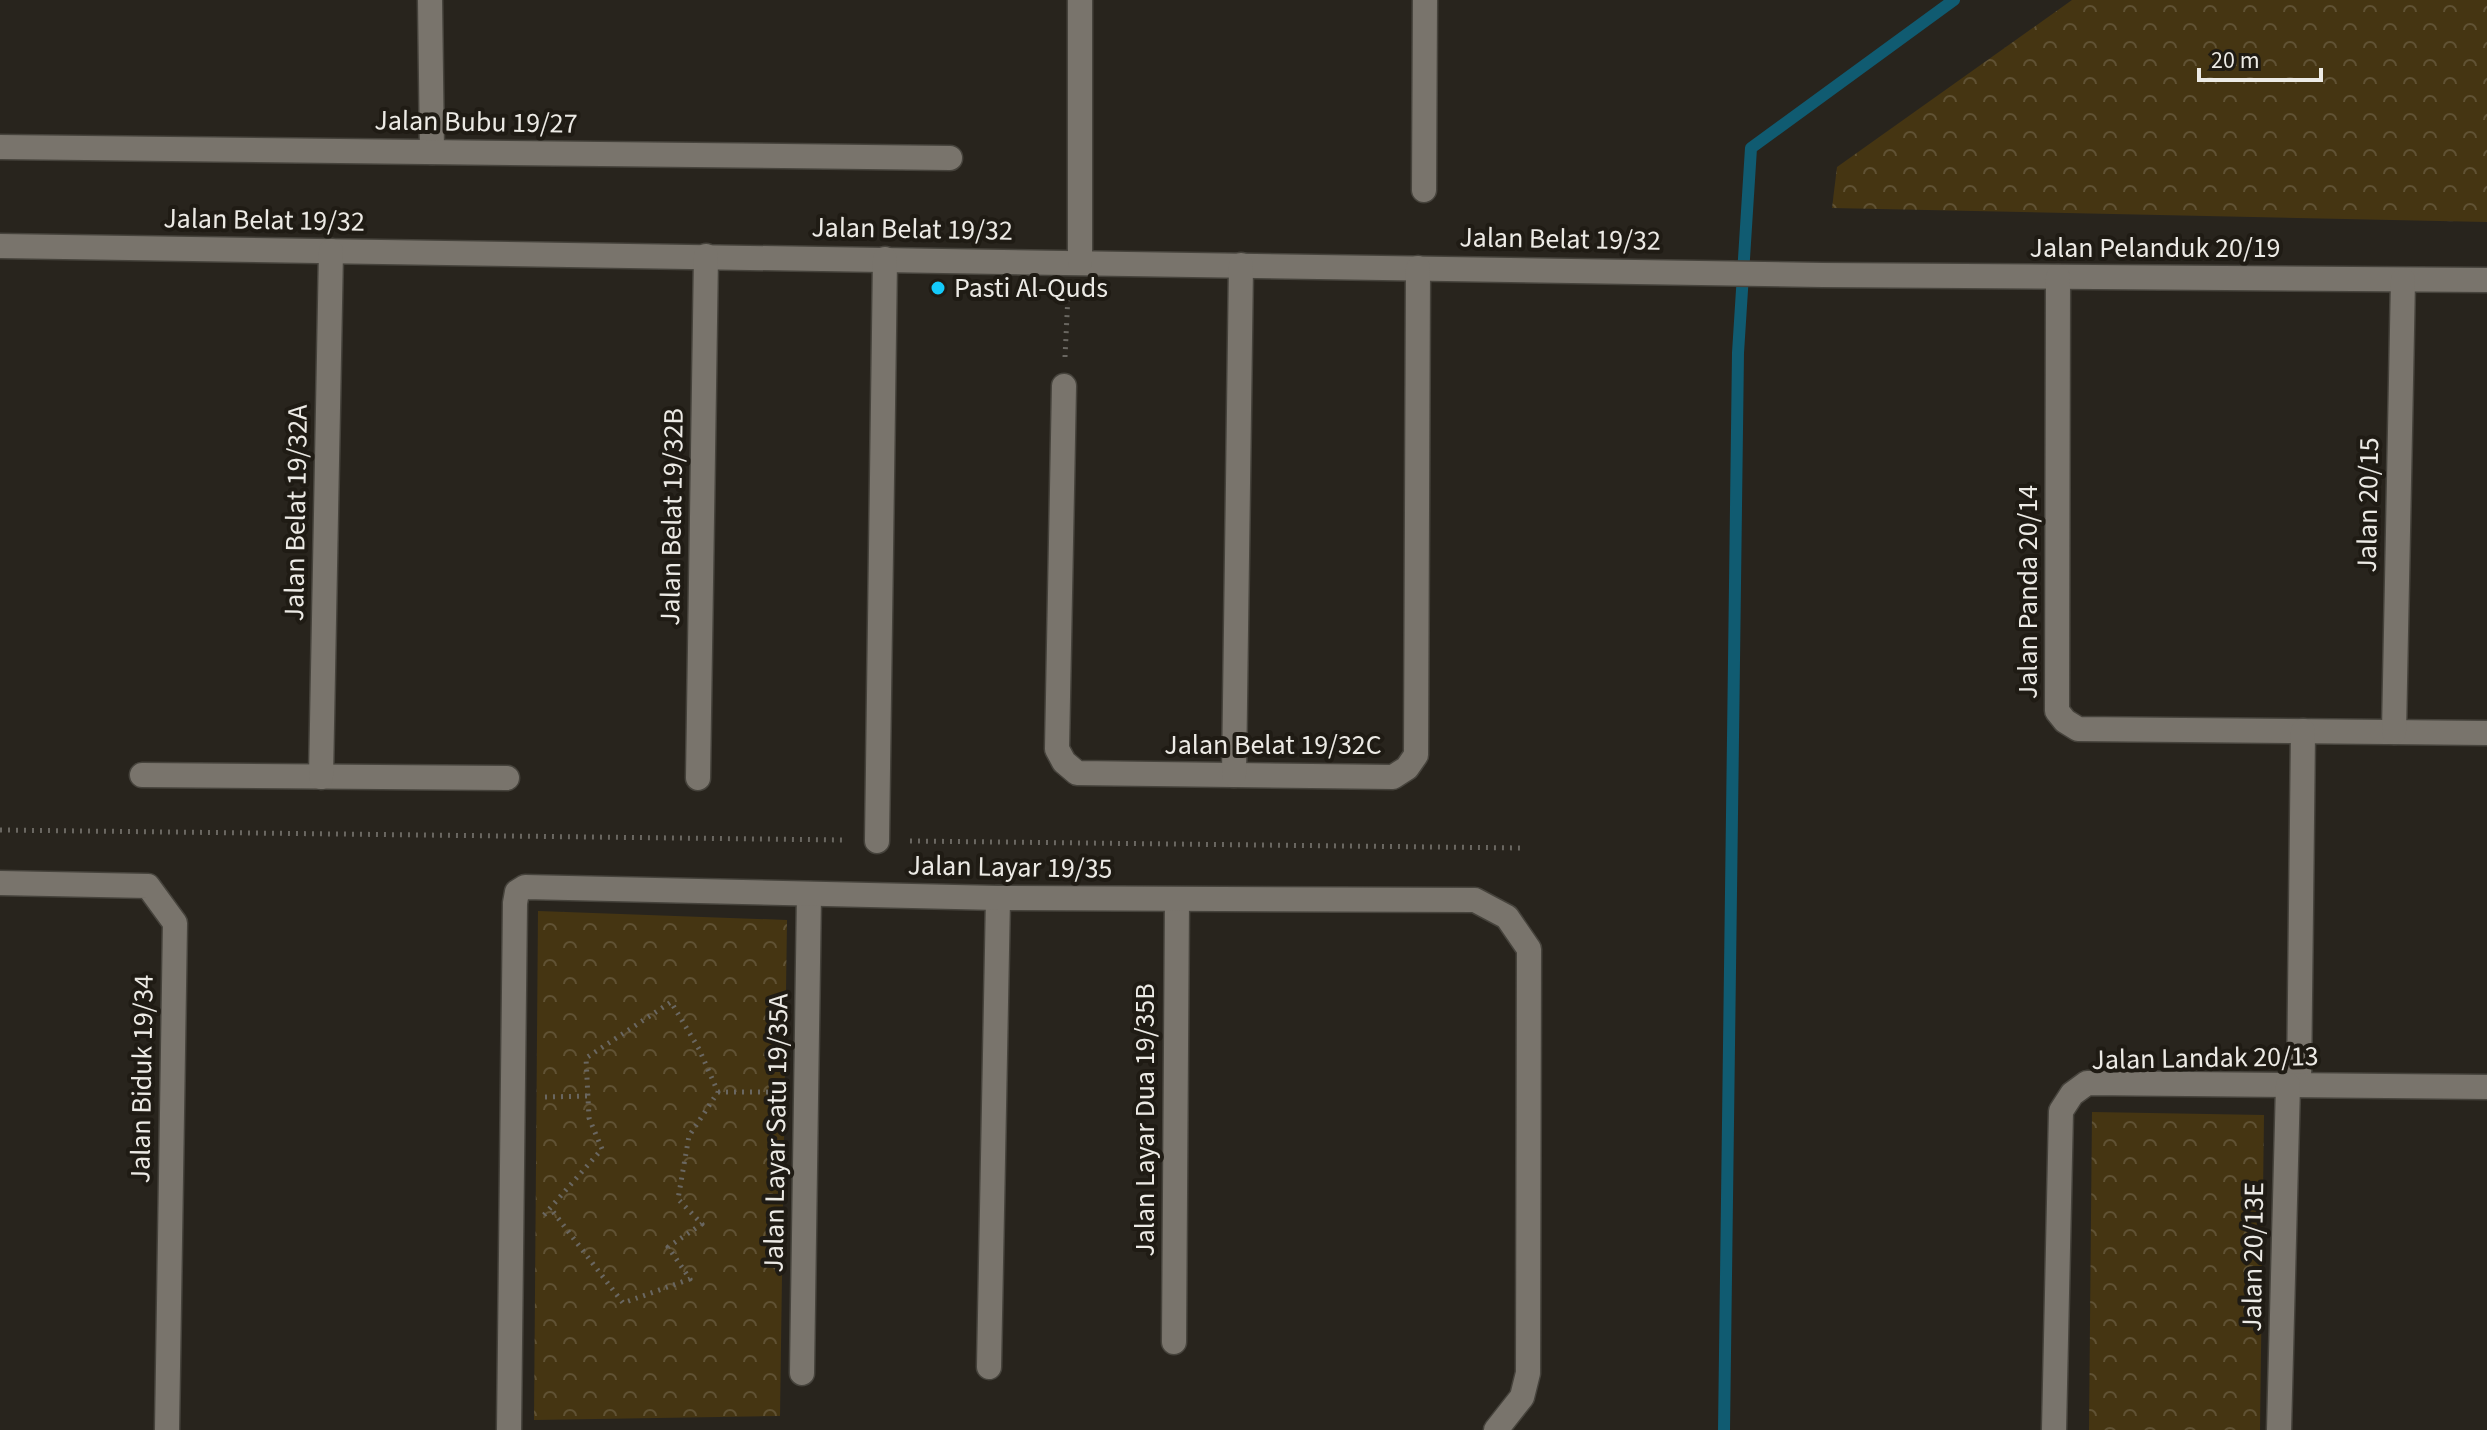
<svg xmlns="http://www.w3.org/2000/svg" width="2487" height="1430" font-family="'Source Sans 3',sans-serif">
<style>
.park{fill:url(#park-crowns)}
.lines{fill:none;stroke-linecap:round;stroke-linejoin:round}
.stream{stroke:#105b71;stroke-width:12}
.minor-casing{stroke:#46433c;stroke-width:27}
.path{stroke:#6a6761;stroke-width:5;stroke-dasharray:2 6;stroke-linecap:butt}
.minor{stroke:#79746c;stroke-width:24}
.poi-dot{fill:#14cafb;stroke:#1f1b14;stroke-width:3}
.labels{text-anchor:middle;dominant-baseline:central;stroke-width:8;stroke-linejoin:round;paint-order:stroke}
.street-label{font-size:28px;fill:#eceae5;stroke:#1f1b14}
.poi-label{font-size:28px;fill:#eceae5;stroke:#1f1b14;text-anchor:start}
</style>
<defs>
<pattern id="park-crowns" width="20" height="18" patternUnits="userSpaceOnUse" patternTransform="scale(2)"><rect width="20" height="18" fill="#453512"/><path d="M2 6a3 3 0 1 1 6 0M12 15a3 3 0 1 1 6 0" fill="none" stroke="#605234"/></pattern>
</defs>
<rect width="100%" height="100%" fill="#28241d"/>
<!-- park -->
<g class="park">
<path d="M2072 0H2487V222L1832 208 1837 167Z"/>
<path d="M538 911 787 920 780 1416 534 1420Z"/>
<path d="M2092 1112 2264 1115 2260 1430H2089Z"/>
</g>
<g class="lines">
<!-- stream -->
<path class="stream" d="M1724 1430 1738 353 1751 148 1954 0"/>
<defs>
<g id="minor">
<path d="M430 0 432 152"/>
<path d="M0 147 950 158"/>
<path d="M1424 190 1425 0"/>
<path d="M0 246 1823 275 2487 280"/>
<path d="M1080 262V0"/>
<path d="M2058 277 2057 711 2065 721 2078 729 2487 733"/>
<path d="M1064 386 1057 749 1064 762 1077 773 1393 777 1407 768 1416 755 1418 268"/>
<path d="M2394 732 2403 280"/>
<path d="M142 775 507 778"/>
<path d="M1234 775 1241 265"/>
<path d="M321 777 331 251"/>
<path d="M698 778 706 256"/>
<path d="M877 841 885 259"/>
<path d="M0 883 148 886 175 923 167 1430"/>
<path d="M2299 1085 2303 731"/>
<path d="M1174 1342 1177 900"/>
<path d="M989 1367 998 898"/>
<path d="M802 1373 809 894"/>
<path d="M509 1430 515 903 517 892 525 887 998 898 1475 900 1507 917 1529 949 1528 1373 1522 1397 1496 1430"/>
<path d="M2054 1430 2061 1111 2072 1094 2087 1083 2487 1087"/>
<path d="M2279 1430 2288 1085"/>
</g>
</defs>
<!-- minor casing -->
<use href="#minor" class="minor-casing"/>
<!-- path -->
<g class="path">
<path d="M1065 357 1068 295"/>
<path d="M0 830 844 840"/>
<path d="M910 841 1521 848"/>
<path d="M718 1092H773"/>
<path d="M545 1097 588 1096"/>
<path d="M544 1215 602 1149 589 1118 586 1058 671 1002 699 1049 718 1092 689 1136 678 1199 702 1224 668 1247 690 1279 623 1303 551 1209"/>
</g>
<!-- minor -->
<use href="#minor" class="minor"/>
</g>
<!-- markers -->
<circle class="poi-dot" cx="938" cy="288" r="8"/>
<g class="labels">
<!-- street labels -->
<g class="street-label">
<text transform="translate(476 122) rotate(1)">Jalan Bubu 19/27</text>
<text transform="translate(264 220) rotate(1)">Jalan Belat 19/32</text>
<text transform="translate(912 229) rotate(1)">Jalan Belat 19/32</text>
<text transform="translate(1560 239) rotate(1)">Jalan Belat 19/32</text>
<text x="2155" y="248">Jalan Pelanduk 20/19</text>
<text transform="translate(2368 505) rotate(-89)">Jalan 20/15</text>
<text transform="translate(296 513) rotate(-89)">Jalan Belat 19/32A</text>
<text transform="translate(672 517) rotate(-89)">Jalan Belat 19/32B</text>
<text transform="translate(2028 592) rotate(-90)">Jalan Panda 20/14</text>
<text x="1273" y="745">Jalan Belat 19/32C</text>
<text transform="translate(1010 867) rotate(1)">Jalan Layar 19/35</text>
<text transform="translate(2205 1058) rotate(-1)">Jalan Landak 20/13</text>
<text transform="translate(142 1079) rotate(-89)">Jalan Biduk 19/34</text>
<text transform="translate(1145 1120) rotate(-90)">Jalan Layar Dua 19/35B</text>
<text transform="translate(776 1133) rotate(-89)">Jalan Layar Satu 19/35A</text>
<text transform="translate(2253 1257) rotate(-89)">Jalan 20/13E</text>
</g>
<!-- poi labels -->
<g class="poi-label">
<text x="954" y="288">Pasti Al-Quds</text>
</g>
</g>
<!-- scale -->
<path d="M2199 68v12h122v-12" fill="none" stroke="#eceae5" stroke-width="4"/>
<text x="2211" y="68" font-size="24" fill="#eceae5" stroke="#1f1b14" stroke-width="6" paint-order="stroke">20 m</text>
</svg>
